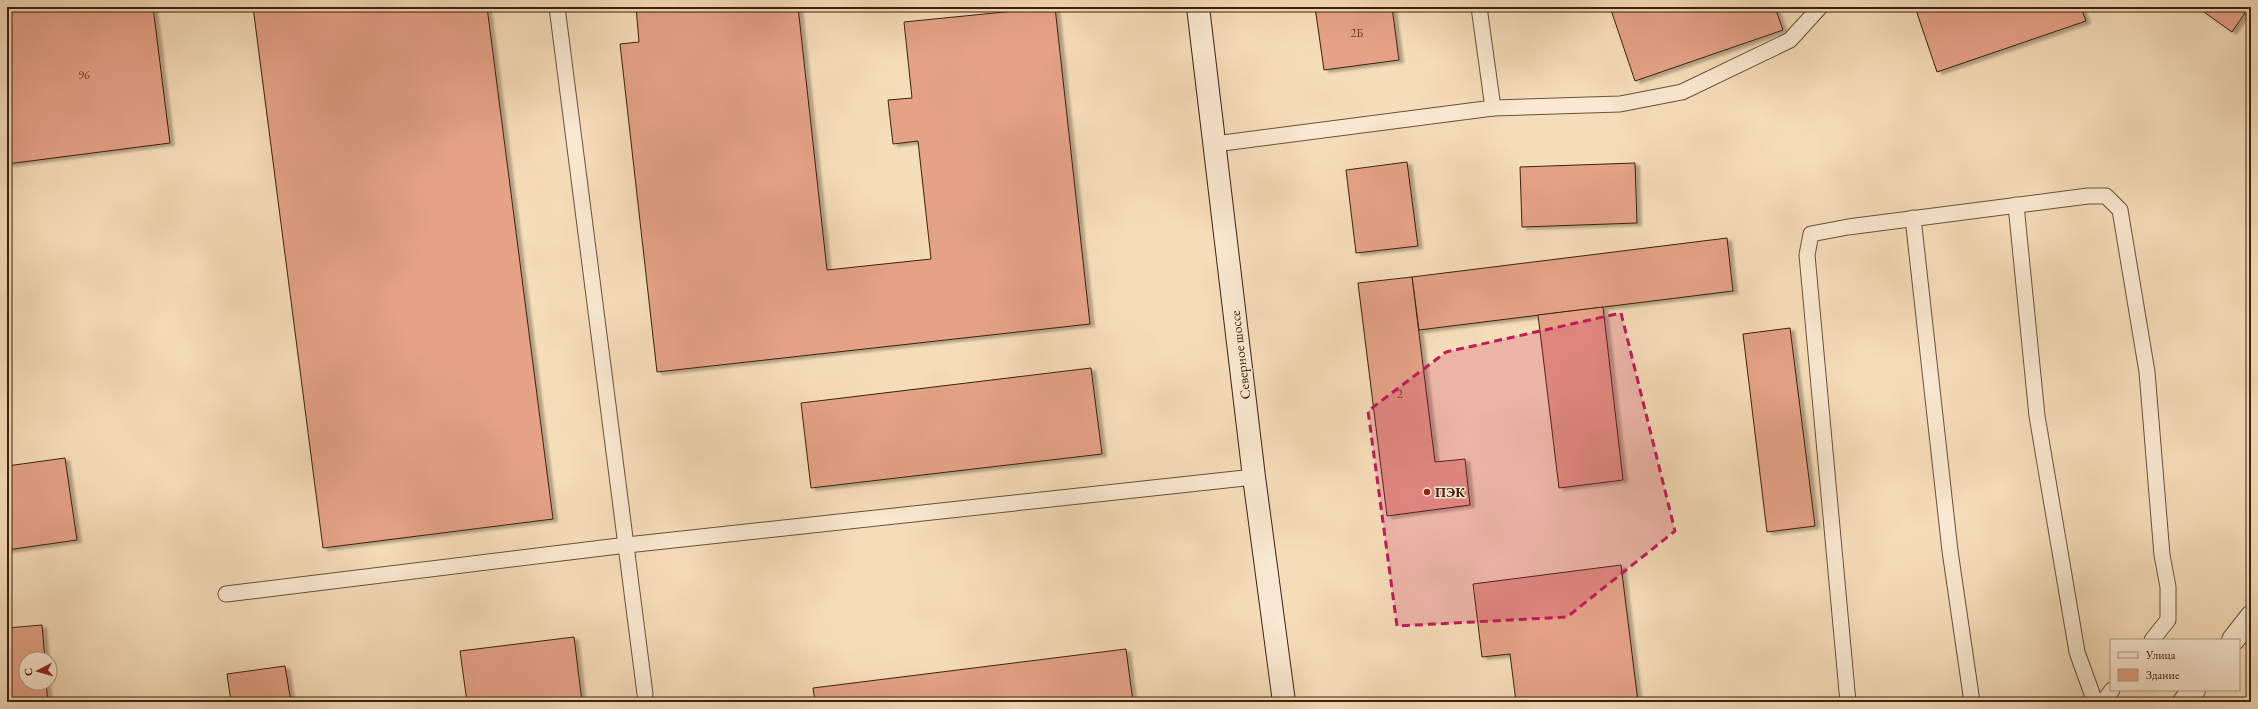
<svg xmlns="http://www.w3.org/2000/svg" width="2258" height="709" font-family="'EB Garamond',serif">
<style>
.building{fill:#e5a287;stroke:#3a210e;filter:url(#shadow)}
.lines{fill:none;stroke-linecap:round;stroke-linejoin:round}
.service-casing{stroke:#695039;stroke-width:17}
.minor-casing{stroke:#695039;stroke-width:24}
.secondary-casing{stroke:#3a210e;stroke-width:24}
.service{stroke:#f9e9d2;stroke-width:15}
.minor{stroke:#f9e9d2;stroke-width:22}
.secondary{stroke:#f9e9d2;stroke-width:22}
.marked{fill:#c2185b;fill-opacity:0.2;stroke:#c2185b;stroke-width:3;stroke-dasharray:8 5;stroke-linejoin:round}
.poi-dot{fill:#8f2418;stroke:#f9e9d2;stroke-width:1.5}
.labels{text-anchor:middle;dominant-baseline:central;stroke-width:3;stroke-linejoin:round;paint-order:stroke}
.number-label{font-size:12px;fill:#65412c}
.street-label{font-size:14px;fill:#3a210e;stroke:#f9e9d2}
.poi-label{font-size:14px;font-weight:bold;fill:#3a210e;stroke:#f9e9d2;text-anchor:start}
</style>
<defs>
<filter id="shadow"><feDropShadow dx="4.5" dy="2.5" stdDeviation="1" flood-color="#0004"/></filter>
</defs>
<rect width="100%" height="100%" fill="#f6ddb9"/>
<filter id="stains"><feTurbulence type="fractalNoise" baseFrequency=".005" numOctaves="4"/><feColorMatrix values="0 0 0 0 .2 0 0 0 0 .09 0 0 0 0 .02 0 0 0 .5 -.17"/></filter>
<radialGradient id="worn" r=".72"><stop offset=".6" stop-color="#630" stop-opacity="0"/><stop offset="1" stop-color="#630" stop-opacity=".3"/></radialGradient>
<!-- building -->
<g class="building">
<path d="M7 7H153L170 143 7 164Z"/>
<path d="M253 7H487L553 519 323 548Z"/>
<path d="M636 7H798L827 270 931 259 918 141 893 144 888 100 912 98 904 22 1055 7 1090 324 657 372 620 44 639 42Z"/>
<path d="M1315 7H1392L1399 60 1324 70Z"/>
<path d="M1610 7H1775L1783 30 1635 81Z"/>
<path d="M1915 7H2081L2086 21 1937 72Z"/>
<path d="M2197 7H2249L2232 32Z"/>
<path d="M1407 162 1418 246 1356 253 1346 170Z"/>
<path d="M1635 163 1637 223 1522 227 1520 167Z"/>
<path d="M1727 238 1733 291 1419 330 1412 277Z"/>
<path d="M1412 277 1435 462 1465 459 1470 505 1387 516 1358 283Z"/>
<path d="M1603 307 1623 480 1559 488 1538 315Z"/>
<path d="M1790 328 1815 526 1767 532 1743 334Z"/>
<path d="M1091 368 1102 454 811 488 801 403Z"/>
<path d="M65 458 77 540 7 550V466Z"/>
<path d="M1621 565 1638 702H1516L1510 654 1482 657 1473 584Z"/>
<path d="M42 625 45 659H26V683H46L48 702H7V628Z"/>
<path d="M574 637 582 702H467L460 651Z"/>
<path d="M1126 649 1133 702H815L813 688Z"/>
<path d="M285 666 291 702H231L227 674Z"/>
</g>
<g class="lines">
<defs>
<g id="service">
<path d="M557 7 645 694"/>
<path d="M1493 108 1620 104 1682 92 1790 40 1820 7"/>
<path d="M1215 144 1493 108 1479 7"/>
<path d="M2016 205 2037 416 2077 652 2095 702"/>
<path d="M1913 218 1950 551 1972 702"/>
<path d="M226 594 627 545 1254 477"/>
<path d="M1848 702 1807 255 1811 234 1848 227 2088 196H2106L2120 210 2147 372 2162 555 2168 587V620L2152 640"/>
<path d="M2103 702 2112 690"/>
</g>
<g id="minor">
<path d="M2233 640 2251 617"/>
<path d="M2184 702 2194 690"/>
</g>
<path id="secondary" d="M1198 7 1254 477 1284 702"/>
</defs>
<!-- service casing -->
<use href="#service" class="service-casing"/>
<!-- minor casing -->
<use href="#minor" class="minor-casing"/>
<!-- secondary casing -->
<use href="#secondary" class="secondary-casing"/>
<!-- service -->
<use href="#service" class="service"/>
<!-- minor -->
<use href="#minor" class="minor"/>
<!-- secondary -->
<use href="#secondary" class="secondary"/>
</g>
<!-- marked area -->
<path class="marked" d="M1621 313 1675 531 1567 617 1397 626 1368 411 1446 352Z"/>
<!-- markers -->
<circle class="poi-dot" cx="1427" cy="492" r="4"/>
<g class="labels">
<!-- number labels -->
<g class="number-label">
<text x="1357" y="33">2Б</text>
<text x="84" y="75">96</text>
<text x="1400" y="394">2</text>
</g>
<!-- street labels -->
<g class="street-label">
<text transform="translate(1240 355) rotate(-97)">Северное шоссе</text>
</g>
<!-- poi labels -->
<g class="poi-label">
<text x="1435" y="492">ПЭК</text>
</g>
</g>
<!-- margin -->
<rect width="2258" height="709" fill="none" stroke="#f6ddb9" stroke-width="24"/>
<rect x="8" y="8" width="2242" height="693" fill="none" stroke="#3a210e" stroke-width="2"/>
<rect x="12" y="12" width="2234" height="685" fill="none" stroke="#3a210e"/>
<!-- legend -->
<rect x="2110" y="639" width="130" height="52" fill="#f9e9d2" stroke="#ad9984"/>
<rect x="2118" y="652" width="20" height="6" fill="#f9e9d2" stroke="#ad9984"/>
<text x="2146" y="659" font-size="12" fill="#3a210e">Улица</text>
<rect x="2118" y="669" width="20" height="12" fill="#e5a287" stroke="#ad9984"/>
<text x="2146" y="679" font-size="12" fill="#3a210e">Здание</text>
<!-- north arrow -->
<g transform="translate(38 671) rotate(264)"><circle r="19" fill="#f9e9d2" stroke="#ad9984"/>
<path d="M0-3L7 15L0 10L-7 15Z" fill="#8f2418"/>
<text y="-6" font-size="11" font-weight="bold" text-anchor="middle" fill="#3a210e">С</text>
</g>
<rect width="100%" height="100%" filter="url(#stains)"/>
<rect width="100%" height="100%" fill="url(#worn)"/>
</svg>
